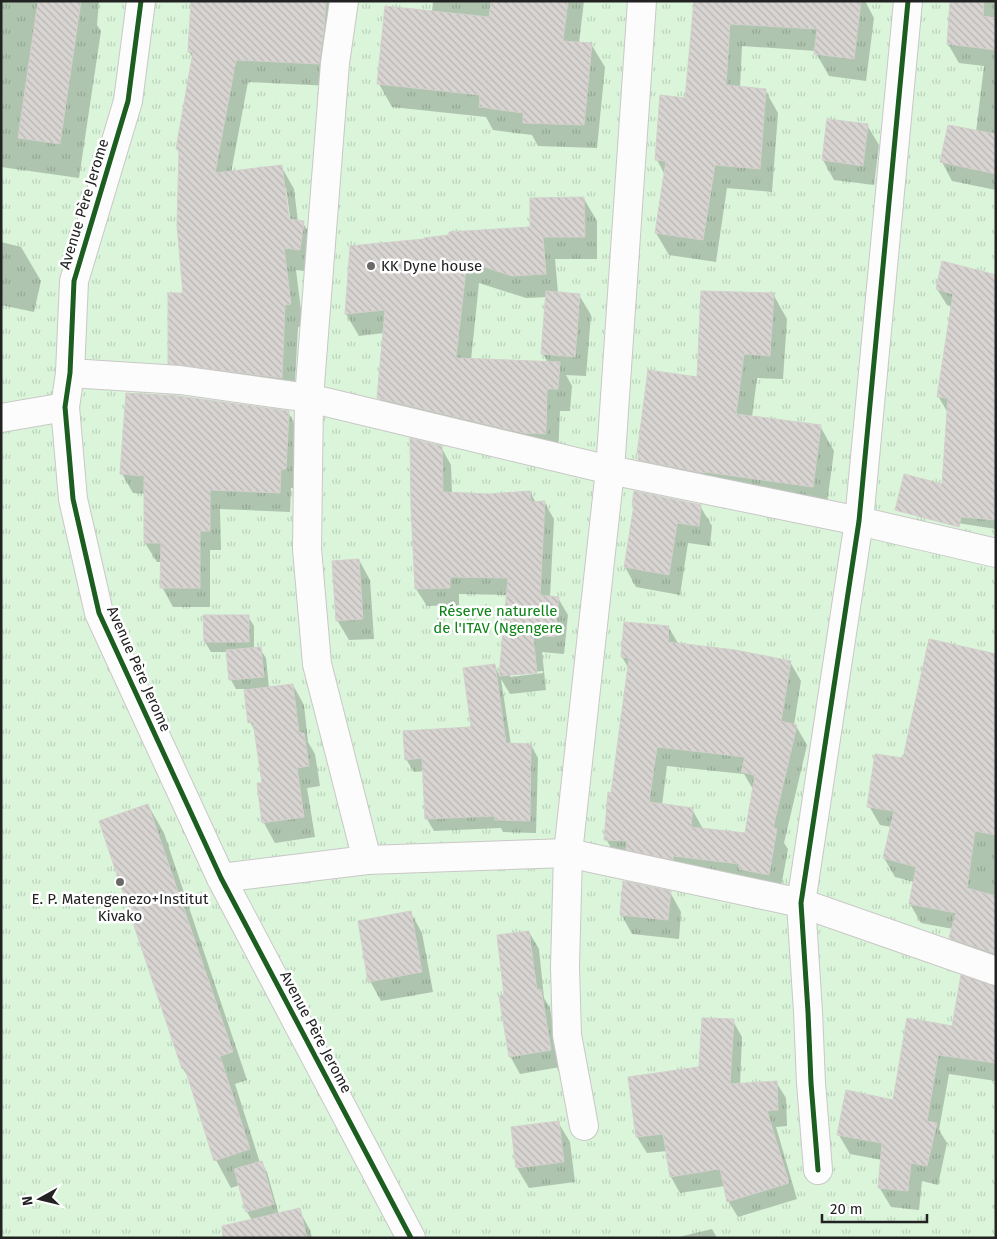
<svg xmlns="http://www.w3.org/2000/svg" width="997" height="1239" font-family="'Fira Sans',sans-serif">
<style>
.park{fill:url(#park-tufts)}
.shadow{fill:#0003;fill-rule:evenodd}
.building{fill:url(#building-back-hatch);stroke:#d3d0cc;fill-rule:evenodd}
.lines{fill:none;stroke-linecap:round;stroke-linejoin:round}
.minor-casing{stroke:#c9c8c7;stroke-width:30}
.minor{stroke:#fdfcfc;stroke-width:28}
.cycleway-casing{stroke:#fff;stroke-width:8}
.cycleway{stroke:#1b5e20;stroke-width:5}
.poi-dot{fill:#6a6968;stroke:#fff;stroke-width:2}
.labels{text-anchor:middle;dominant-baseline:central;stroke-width:5;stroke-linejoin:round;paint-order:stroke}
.street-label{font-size:15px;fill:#222;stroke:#fff}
.poi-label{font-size:15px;fill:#222;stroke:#fff;text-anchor:start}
.park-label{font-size:15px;fill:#0c8416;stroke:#fff}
</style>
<defs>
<pattern id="park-tufts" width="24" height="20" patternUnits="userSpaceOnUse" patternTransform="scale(1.25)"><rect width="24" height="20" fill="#daf5da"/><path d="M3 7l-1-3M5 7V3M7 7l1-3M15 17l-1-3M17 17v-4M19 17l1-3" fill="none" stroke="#bbd2bb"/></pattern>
<pattern id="building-back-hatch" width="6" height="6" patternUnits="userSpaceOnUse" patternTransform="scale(1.25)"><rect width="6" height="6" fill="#d7d4d2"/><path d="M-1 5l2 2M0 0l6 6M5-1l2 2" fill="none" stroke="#b8b6b4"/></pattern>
</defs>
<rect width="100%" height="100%" fill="#f0eeeb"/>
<!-- park -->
<rect class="park" x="1" y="1" width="995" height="1237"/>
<!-- shadow -->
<g class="shadow">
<path d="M1 1H99L97 25 101 31 79 178 1 167Z"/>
<path d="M192 1H329L338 17 332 86 248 82 231 173 281 166 294 189 298 222 303 223 316 245 312 272 296 270 303 326 298 327 294 400 183 386 170 363 184 294 180 154 177 149 193 58 189 52ZM283 188H286L291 225 288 226Z"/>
<path d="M433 1H584L579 43 591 44 605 67 597 148 538 146 532 135 493 130 486 117 392 107 379 84 432 12Z"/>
<path d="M694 1H865L874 18 866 81 829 76 816 53V51L742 46 740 88 765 90 778 113 772 192 727 188 716 262 669 255 656 233 665 175 657 160 686 99Z"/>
<path d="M952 1H996V190L952 181 942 162 976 132 984 66 959 63 948 44Z"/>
<path d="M828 120 867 125 879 145 874 185 834 180 823 160Z"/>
<path d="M584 199 597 221V259H555L558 293 579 295 591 315 586 376 566 375 572 386 570 411H560L558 456 391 420 379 398 384 333 359 336 346 314 532 228ZM479 283 526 298 547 297 543 354 548 363 471 360Z"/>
<path d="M1 242 21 247 41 281 34 312 1 305Z"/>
<path d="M996 276V529L951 522 948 413 938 396 952 307 947 305 937 289Z"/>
<path d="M773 294 787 319 783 379 757 378 752 417 820 426 834 451 826 511 653 484 639 460 638 454 699 378Z"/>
<path d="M288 412 299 432 297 488H291L290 512 220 509 221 550H210V607H173L162 587V562H157L145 543V494L133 493 122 474Z"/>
<path d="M441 447 451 465 452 494 489 496 530 492 536 503 544 502 554 519 550 597 558 598 568 615 564 654 542 652 546 690 510 694 501 679 511 745H531L538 758 536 833 503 832 501 828 434 831 427 819 424 771 414 772 406 759 473 728 494 665 500 676 507 595 459 594V605L427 606 416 589ZM543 671V673L510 677V674Z"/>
<path d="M634 505 700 506 712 526 710 546 688 543 680 595 636 587 625 567 635 507Z"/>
<path d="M359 560 370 580 374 639 349 640 337 620Z"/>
<path d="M248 616 254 626V649H260L266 658 269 688 293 685 304 705 308 742 315 754 320 786 307 788 315 837 275 843 264 823 258 784H264L256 733 250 722 245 689H236L231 680 228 652H211L205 642Z"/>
<path d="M669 628 679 645 790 662 801 681 794 725 796 726 807 745 784 843 788 849 780 893 617 858 606 839 629 669 622 657ZM667 766 744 774 754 791 746 835 703 829 692 809 662 805Z"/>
<path d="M996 655V969L961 957 950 938 953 929 921 923 910 904 914 882 895 877 884 858 892 827 880 825 869 806 904 759Z"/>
<path d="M148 805 164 833 247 1080 235 1084 260 1163 267 1172 279 1215 299 1210 310 1230 312 1238H267L253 1222 247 1212 240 1185 231 1188 216 1160 191 1081 183 1069 100 822Z"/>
<path d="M670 892 681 912 679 939 632 934 621 914Z"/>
<path d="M411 913 422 933 433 992 381 1001 370 981Z"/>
<path d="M529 932 539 949 544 998 550 1008 560 1067 520 1074 510 1056 505 996Z"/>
<path d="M996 999V1081L949 1074 939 1130 947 1143 938 1185 922 1181 919 1210 891 1207 879 1187 882 1160 850 1154 839 1135 894 1101 953 1028Z"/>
<path d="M733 1021 742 1037 740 1085 776 1082 786 1098 787 1126 776 1127 797 1199 738 1217 728 1201 725 1186 680 1193 671 1177 667 1151 647 1153 637 1137 700 1068Z"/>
<path d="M558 1122 570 1142 575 1182 529 1188 517 1168Z"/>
<path d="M996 1199V1211L994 1207Z"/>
<path d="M712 1229 717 1238H675Z"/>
</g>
<!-- building -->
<g class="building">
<path d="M38 1H81L60 144 18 138Z"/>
<path d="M191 1H326L324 29 319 64 236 60 215 173 282 165 289 219 304 221 300 250 284 248 291 304 285 305 282 378 168 364V293H183L177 226 179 150 176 149 193 52H188Z"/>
<path d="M491 1H568L563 41 592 43 584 125 523 123V113L479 107 480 95 377 84 385 6 489 17Z"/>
<path d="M694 1H861L854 59 814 54 817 29 730 24 726 85 766 89 760 169 715 165 703 240 655 233 666 161 655 160 660 95 685 98Z"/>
<path d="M950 1H984L983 16 996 18V50L947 44Z"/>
<path d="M827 119 868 124 863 166 822 160Z"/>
<path d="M948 125 996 134V174L940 162Z"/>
<path d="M584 197 585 237H543L546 274 512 276 467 261 456 358 560 362 558 389H547L546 434 523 433 377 398 385 310 345 314 350 246 424 239V238L449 235V232L530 227V198Z"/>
<path d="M942 261 996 275V520L961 517 959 527 895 510 904 474 942 484 948 398 937 397 953 294 936 289Z"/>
<path d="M546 291 580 294 575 357 541 354Z"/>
<path d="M701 291 774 293 770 356 744 354 736 414 821 425 813 487 705 472 704 473 638 460 639 454H637L648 370 697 377Z"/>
<path d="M126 393 178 396 289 411 286 469H281L280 493 210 490V531H200V588H160L161 543H144V476L120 474Z"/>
<path d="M410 438 442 446 443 492 489 494 530 491 531 502 545 501 540 595 559 597 555 637 533 635 537 673 499 676 508 578 450 577V588L415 589 411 508Z"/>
<path d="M634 491 701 505 699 526 677 523 669 575 624 567 634 505H632Z"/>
<path d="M359 559 363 619 336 621 332 561Z"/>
<path d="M203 615H249V642H204Z"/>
<path d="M624 622 669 626 668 642 735 650 791 661 781 721 797 725 773 828 777 829 769 875 739 869V864L673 856V860L626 850 627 841 604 840 608 792 611 793 629 658 621 657ZM657 747 745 757 741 772 755 775 745 833 691 827 693 808 649 802Z"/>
<path d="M929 639 996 654V835L975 831 967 888 996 896V954L949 938 956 913 909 904 916 867 883 858 894 811 867 807 875 754 903 758Z"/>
<path d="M261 647 264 677 229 680 226 650Z"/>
<path d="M495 664 506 743 531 744 530 821 495 820V816L425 819 422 758 405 760 403 731 471 727 463 668Z"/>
<path d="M293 684 299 733H304L309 766 297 768 304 817 262 823 257 783H262L253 722 248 723 244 690Z"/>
<path d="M148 804 233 1052 220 1056 250 1149 214 1161 185 1068 182 1069 99 821Z"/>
<path d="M623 881 671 891 668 920 620 915Z"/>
<path d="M411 911 422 972 368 982 358 921Z"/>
<path d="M529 931 537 990 541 989 551 1050 509 1057 499 996 504 995 497 935Z"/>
<path d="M961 975 996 986V1063L938 1055 927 1121 937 1123 927 1166 911 1163 908 1191 878 1188 882 1143 837 1135 846 1090 893 1100 907 1018 952 1026Z"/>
<path d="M702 1018 734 1019 730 1084 777 1081 778 1110 767 1111 789 1183 727 1202 720 1169 670 1177 663 1134 636 1137 628 1077 699 1067Z"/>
<path d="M559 1121 564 1162 516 1168 511 1127Z"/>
<path d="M262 1161 274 1204 246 1212 234 1169Z"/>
<path d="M300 1208 307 1238H223L222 1226Z"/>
</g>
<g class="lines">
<defs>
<g id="minor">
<path d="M141 1 128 101 74 281 70 373 65 407 73 499 99 613 221 878 411 1238"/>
<path d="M344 1 335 63 309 398 307 549 317 664 367 860"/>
<path d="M70 373 180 380 309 398 610 470 859 521 996 553"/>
<path d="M1 418 65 407"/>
<path d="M221 878 367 860 568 853 801 903 996 971"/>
<path d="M584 1126 567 1035 565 967 568 853 610 470 642 1"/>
<path d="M818 1170 811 1083 808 1012 801 903 859 521 908 1"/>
</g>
</defs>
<!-- minor casing -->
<use href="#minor" class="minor-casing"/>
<!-- minor -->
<use href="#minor" class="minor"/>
<defs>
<g id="cycleway">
<path d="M141 1 128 101 74 281 70 373 65 407 73 499 99 613 221 878 411 1238"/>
<path d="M818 1170 811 1083 808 1012 801 903 859 521 908 1"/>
</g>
</defs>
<!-- cycleway casing -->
<use href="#cycleway" class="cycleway-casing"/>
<!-- cycleway -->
<use href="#cycleway" class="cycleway"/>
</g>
<!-- markers -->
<g class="poi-dot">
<circle cx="371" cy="266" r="5"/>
<circle cx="120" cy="882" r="5"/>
</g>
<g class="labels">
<!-- street labels -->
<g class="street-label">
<text transform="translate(84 204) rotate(-73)">Avenue Père Jerome</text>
<text transform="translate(139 669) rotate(66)">Avenue Père Jerome</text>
<text transform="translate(316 1032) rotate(62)">Avenue Père Jerome</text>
</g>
<!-- poi labels -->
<g class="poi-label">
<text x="381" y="266">KK Dyne house</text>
<text x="120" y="899" text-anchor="middle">E. P. Matengenezo+Institut<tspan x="120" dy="17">Kivako</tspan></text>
</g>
<!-- park labels -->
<g class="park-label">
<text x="498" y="611">Réserve naturelle<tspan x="498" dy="17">de l'ITAV (Ngengere</tspan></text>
</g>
</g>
<!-- border -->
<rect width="997" height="1239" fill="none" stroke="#222222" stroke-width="5"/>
<!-- north arrow -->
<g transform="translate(40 1199) rotate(262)" stroke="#ffffff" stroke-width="4" paint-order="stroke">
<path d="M0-4L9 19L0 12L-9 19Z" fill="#222222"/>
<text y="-8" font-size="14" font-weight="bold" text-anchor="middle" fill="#222222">N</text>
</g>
<!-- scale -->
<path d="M822 1214v8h105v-8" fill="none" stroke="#222222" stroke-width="2.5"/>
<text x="830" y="1214" font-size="15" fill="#222222" stroke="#ffffff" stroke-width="4" paint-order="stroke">20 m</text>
</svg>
